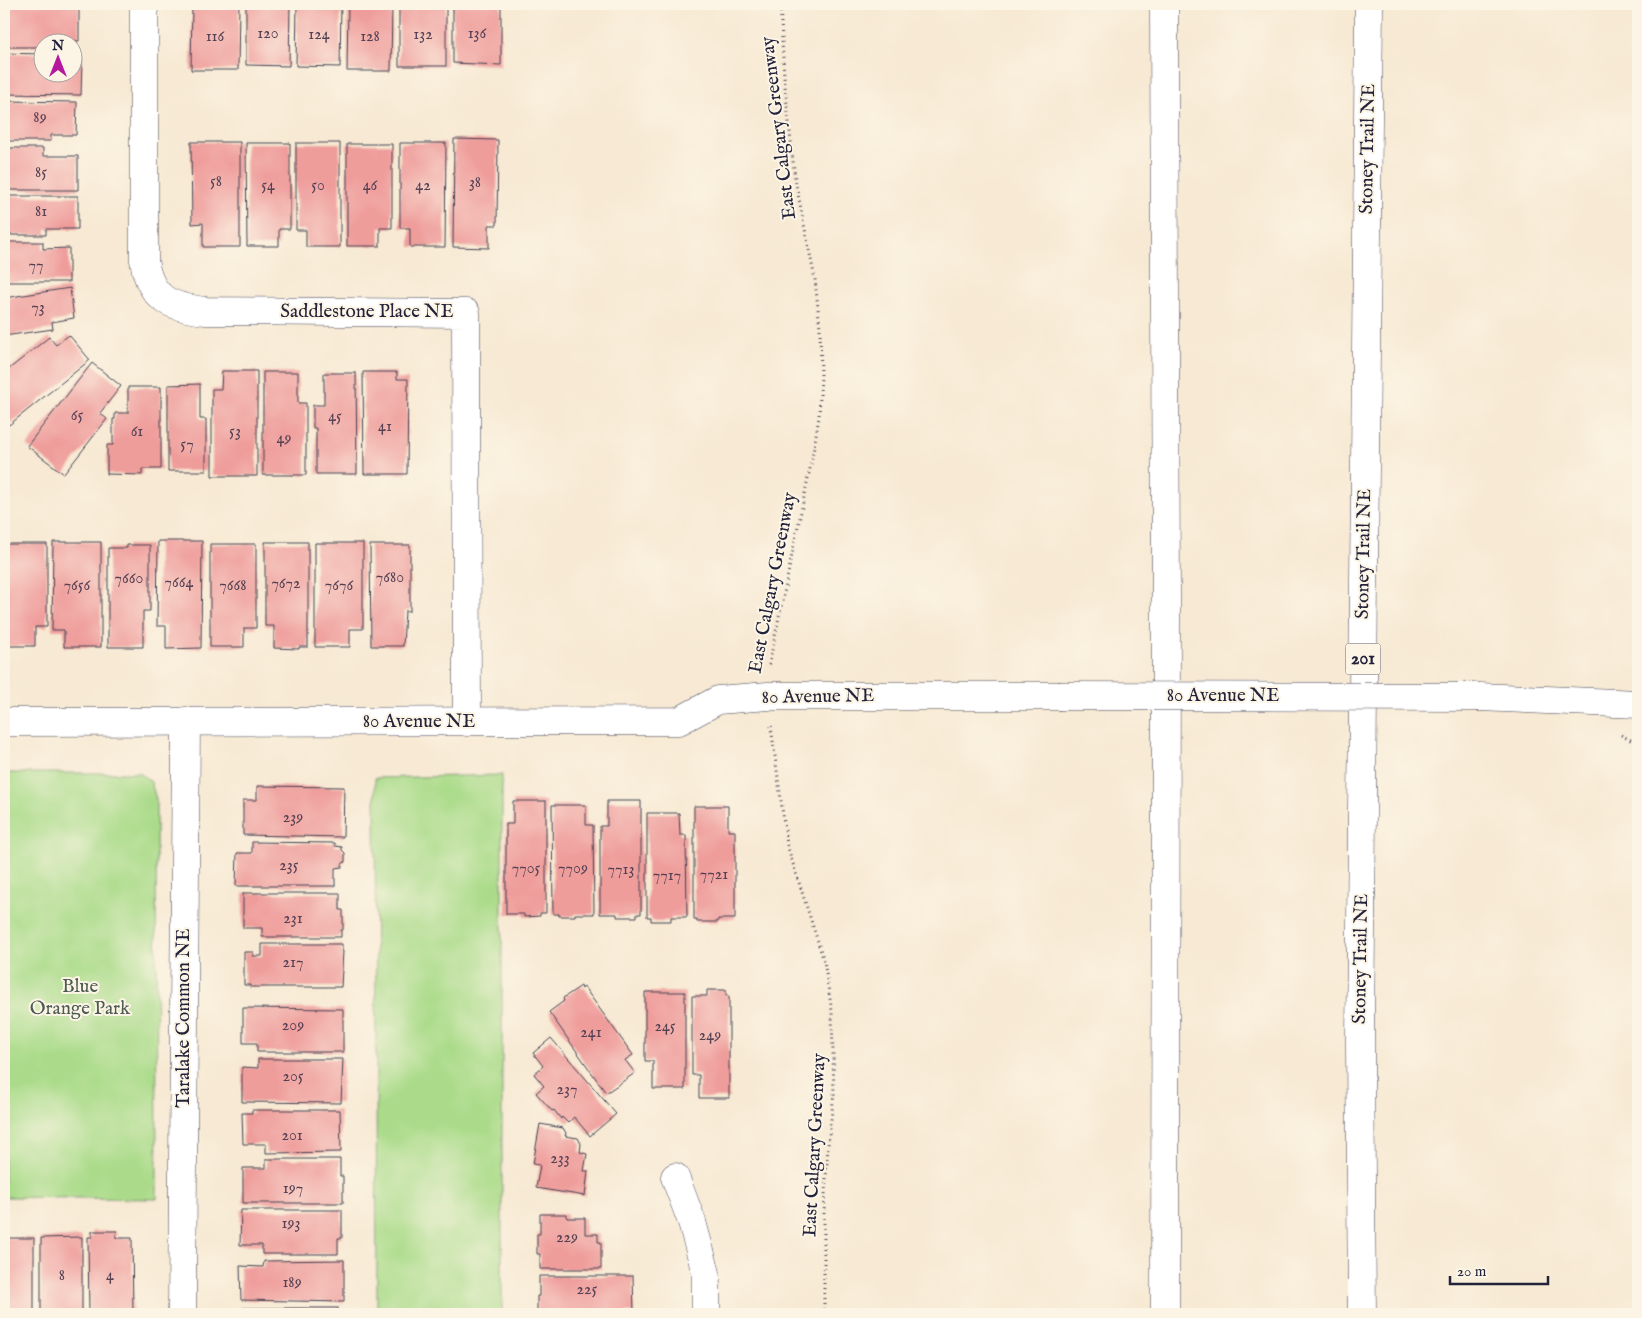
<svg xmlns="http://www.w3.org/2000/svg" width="1642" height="1318" font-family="'IM FELL English',serif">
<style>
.green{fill:#abdb8a;stroke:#667e62}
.building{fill:#ef9d9b}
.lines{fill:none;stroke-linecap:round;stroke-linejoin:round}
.minor-casing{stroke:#424052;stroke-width:29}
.highway-casing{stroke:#424052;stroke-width:29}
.path{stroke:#424052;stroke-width:3;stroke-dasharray:1 4;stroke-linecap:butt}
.minor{stroke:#fff;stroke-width:28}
.highway{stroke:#fff;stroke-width:28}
.minor-bridge-casing{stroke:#424052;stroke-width:29;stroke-linecap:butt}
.minor-bridge{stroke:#fff;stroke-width:28}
.labels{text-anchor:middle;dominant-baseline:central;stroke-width:4;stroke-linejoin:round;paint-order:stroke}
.number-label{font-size:16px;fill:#554153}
.shield{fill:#fcf5e5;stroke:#63616e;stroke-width:1}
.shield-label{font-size:18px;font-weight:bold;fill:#22223b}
.street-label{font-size:19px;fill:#22223b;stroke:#fcf5e5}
.park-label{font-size:19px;fill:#4b5a53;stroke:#fcf5e5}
</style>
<rect width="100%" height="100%" fill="#fcf5e5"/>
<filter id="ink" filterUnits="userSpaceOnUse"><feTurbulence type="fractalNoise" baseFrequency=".02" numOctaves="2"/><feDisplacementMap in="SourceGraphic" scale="10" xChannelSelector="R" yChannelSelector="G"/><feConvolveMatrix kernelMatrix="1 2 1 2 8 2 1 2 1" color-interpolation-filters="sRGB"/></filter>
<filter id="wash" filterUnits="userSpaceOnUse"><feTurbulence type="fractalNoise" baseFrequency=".0096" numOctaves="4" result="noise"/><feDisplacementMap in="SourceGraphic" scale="20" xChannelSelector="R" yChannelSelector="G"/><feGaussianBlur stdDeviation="1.12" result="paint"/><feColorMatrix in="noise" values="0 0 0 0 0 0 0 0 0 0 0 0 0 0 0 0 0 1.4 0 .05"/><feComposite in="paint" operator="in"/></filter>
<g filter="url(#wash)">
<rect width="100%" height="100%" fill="#f7e9d3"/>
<!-- green -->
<g class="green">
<path d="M4 773H140L151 782 156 799 157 1199 4 1197Z"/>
<path d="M502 775V1314H377L375 778Z"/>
</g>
<g id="blocks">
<!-- building -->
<g class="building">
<path d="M4 4 79 5V41L44 40 42 47H4Z"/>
<path d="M192 4H239L238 70H191Z"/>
<path d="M246 4H290L289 66 246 65Z"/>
<path d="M297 4H341L340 67 296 66Z"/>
<path d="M348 4H392L391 71H347Z"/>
<rect x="399" y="4" width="47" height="62"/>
<path d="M453 4H501V65L453 63Z"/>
<path d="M4 53 42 54V72H72V61H82L81 95 4 94Z"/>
<path d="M4 101 77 102 76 135H51V141H4Z"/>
<path d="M454 139 498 140 497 225H489V248L453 247Z"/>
<path d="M191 142H240V247H203V223L192 224Z"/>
<path d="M246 143H290V229H279V246H247Z"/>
<path d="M296 143H340V247H306V230H296Z"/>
<path d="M400 143H446L445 247H410V228H400Z"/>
<path d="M347 144H392V228H380V246H347Z"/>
<path d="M4 148H43V156H78V190H4Z"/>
<path d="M4 196H78V229H46V235H4Z"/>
<path d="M4 242H43V249L69 248V282H4Z"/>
<path d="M70 288 74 318 52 322 53 329 4 336V298Z"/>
<path d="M69 335 90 360 9 425 4 418V373L49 337 56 345Z"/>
<path d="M92 363 121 386 100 413 107 419 64 474 27 446Z"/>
<path d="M222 371H257V476H212V389H221Z"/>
<path d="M263 372H298V403H306V475H263Z"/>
<path d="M363 372H397V379H408L407 474H364Z"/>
<path d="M324 373H356L357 474H316V428H313V405H324Z"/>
<path d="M200 384V419H206V471H168V385Z"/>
<path d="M128 387H161V469H142V475L107 474V445H113V419H115V413H128Z"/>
<path d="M158 541H202L201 648 166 649V626H157Z"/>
<path d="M53 542H101V647H64V630H52Z"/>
<path d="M265 542H308V647H299V649L274 648V626H265Z"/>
<path d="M315 543H363V629H350V647H315Z"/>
<path d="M4 544H47V627H35V646H4Z"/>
<path d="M210 544H256V628H244V647H210Z"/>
<path d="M127 545H150V611H143V647H108V548H127Z"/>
<path d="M370 545H410V611H405L403 646H371Z"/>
<path d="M257 786 344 787 343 837 243 835V800H257Z"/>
<path d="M513 801H546V913H540V916L524 917V914H506V824H513Z"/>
<path d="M607 801H641V914H637V917H617V914H600V826H607Z"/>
<path d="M552 805H586V825H593L594 914H575V916H559V914H553Z"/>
<path d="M694 806H728V831H735V919H718V922H697V920H694Z"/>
<path d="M647 813H679L680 835H686L687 917H671V921H651V917H647Z"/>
<path d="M252 842 335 843V846L342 847V850L345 853V862L342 864V867L335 868V886H236L237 853H252Z"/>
<path d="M243 893H340V910H343V930H341V937H262V928H243Z"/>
<path d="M262 944H342V951H343L341 987H250V985H244V952H253V956H262Z"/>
<path d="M581 986 582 989 584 987 633 1055 625 1060 635 1073 606 1093 549 1012 564 1001 563 998Z"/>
<path d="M707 990H726V996H729V1098H699V1075H692V996H707Z"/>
<path d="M645 992H685V1089H653V1061H645Z"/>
<path d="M243 1008 343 1009V1052H257V1043H243Z"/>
<path d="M551 1038 616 1114 590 1136 574 1117 568 1123 562 1117 561 1119 554 1110 552 1111 536 1093 544 1086 534 1074 543 1066 533 1053Z"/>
<path d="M258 1059H343L341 1103 242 1102V1067L258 1068Z"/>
<path d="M252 1110H340L341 1152 266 1153V1144H243L242 1113H252Z"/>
<path d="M540 1124 563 1128 566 1133 565 1136 578 1138 581 1144 580 1152 587 1154 584 1171H588L585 1196 536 1188 540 1165 533 1164Z"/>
<path d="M266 1159H340V1176H343V1203H243V1168H266Z"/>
<path d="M241 1210H342V1238H338V1254H262V1245H240Z"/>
<path d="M540 1214H567V1218H585V1234H598V1242H601V1269H540V1254H537V1234H540Z"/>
<path d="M92 1231H117L116 1238H132L133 1314H89L88 1237H92Z"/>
<path d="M82 1237V1314L41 1313V1238Z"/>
<path d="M4 1238H34V1313L4 1314Z"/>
<path d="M344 1260V1302L241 1300 240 1266 263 1267 264 1261Z"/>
<path d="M539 1276H633L634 1313H614V1314H537V1296H539Z"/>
<rect x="243" y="1308" width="95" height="6"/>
</g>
</g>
</g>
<g filter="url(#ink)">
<use href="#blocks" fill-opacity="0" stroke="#424052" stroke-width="1"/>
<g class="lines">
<defs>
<g id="minor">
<path d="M144 4V260C150 299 169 307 206 311L466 313 467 722"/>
<path d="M1479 697 1638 704"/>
<path d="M4 722 679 721 718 700 768 696H1058"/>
<path d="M675 1177 692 1222 706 1273V1314"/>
<path d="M182 1314 186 721"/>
</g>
<g id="highway">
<path d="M1164 4 1166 603 1165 1314"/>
<path d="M1362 1314 1360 1043 1369 4"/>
</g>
</defs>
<!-- minor casing -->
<use href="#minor" class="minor-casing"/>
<!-- highway casing -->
<use href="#highway" class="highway-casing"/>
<!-- path -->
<g class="path">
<path d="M769 665 812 459 819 417 821 376 820 328 815 279 795 179 784 76 780 4"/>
<path d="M771 726 787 845 824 961 832 1011 834 1094 828 1145 824 1213V1314"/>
<path d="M1621 735 1638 744"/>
</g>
<!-- minor -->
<use href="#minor" class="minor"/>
<!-- highway -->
<use href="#highway" class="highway"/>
<defs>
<path id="minor-bridge" d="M1058 696 1479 697"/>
</defs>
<!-- minor-bridge casing -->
<use href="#minor-bridge" class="minor-bridge-casing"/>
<!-- minor-bridge -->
<use href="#minor-bridge" class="minor-bridge"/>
</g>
</g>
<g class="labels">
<!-- number labels -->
<g class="number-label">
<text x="268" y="34">120</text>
<text x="477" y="34">136</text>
<text x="319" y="35">124</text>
<text x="423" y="35">132</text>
<text x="215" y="37">116</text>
<text x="370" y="37">128</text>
<text x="40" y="118">89</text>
<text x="41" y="173">85</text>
<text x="216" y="182">58</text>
<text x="475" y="183">38</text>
<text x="268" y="186">54</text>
<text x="318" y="186">50</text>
<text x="370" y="186">46</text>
<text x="423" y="186">42</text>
<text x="41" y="212">81</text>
<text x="36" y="266">77</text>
<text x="38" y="308">73</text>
<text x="77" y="416">65</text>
<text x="335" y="417">45</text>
<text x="385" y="427">41</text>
<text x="137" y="432">61</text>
<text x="235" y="432">53</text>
<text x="284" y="439">49</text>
<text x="187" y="445">57</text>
<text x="390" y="578">7680</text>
<text x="129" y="579">7660</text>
<text x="179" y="583">7664</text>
<text x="286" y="584">7672</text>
<text x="77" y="586">7656</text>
<text x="233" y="586">7668</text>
<text x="339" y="586">7676</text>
<text x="293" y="818">239</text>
<text x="289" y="866">235</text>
<text x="526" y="869">7705</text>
<text x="573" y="869">7709</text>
<text x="621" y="870">7713</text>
<text x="714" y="875">7721</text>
<text x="667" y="876">7717</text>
<text x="293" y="919">231</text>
<text x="293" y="963">217</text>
<text x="293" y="1026">209</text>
<text x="665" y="1027">245</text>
<text x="591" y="1033">241</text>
<text x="710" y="1036">249</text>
<text x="293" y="1077">205</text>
<text x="567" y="1090">237</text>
<text x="292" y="1136">201</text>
<text x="560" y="1159">233</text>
<text x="293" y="1189">197</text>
<text x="291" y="1224">193</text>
<text x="567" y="1238">229</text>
<text x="62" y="1276">8</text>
<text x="110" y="1276">4</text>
<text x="292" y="1283">189</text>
<text x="587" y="1290">225</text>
</g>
<!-- shield labels -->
<rect class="shield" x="1345.5" y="643.5" width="35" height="31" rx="4"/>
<g class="shield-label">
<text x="1363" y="659">201</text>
</g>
<!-- street labels -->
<g class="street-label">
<text transform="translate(779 128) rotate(-97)">East Calgary Greenway</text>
<text transform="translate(1368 149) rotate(-89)">Stoney Trail NE</text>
<text x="367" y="312">Saddlestone Place NE</text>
<text transform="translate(1364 554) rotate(-89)">Stoney Trail NE</text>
<text transform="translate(773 583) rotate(-79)">East Calgary Greenway</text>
<text x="1223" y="696">80 Avenue NE</text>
<text transform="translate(818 697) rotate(-1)">80 Avenue NE</text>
<text x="419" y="722">80 Avenue NE</text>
<text transform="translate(1361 959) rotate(-89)">Stoney Trail NE</text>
<text transform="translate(184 1018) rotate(-90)">Taralake Common NE</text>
<text transform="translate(815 1145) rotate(-87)">East Calgary Greenway</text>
</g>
<!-- park labels -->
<g class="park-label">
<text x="80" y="987">Blue<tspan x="80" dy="22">Orange Park</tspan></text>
</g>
</g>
<!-- margin -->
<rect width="1642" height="1318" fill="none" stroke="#fcf5e5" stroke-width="20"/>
<!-- north arrow -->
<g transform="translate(58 58)"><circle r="24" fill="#fcf5e5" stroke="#a5a1a1"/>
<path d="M0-4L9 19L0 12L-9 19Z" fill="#b5179e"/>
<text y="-8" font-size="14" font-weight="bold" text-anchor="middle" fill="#22223b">N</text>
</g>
<!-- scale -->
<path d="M1450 1276v8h98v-8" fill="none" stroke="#22223b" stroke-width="2.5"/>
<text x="1457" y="1276" font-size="15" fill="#22223b" stroke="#fcf5e5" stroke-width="4" paint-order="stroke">20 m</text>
</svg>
